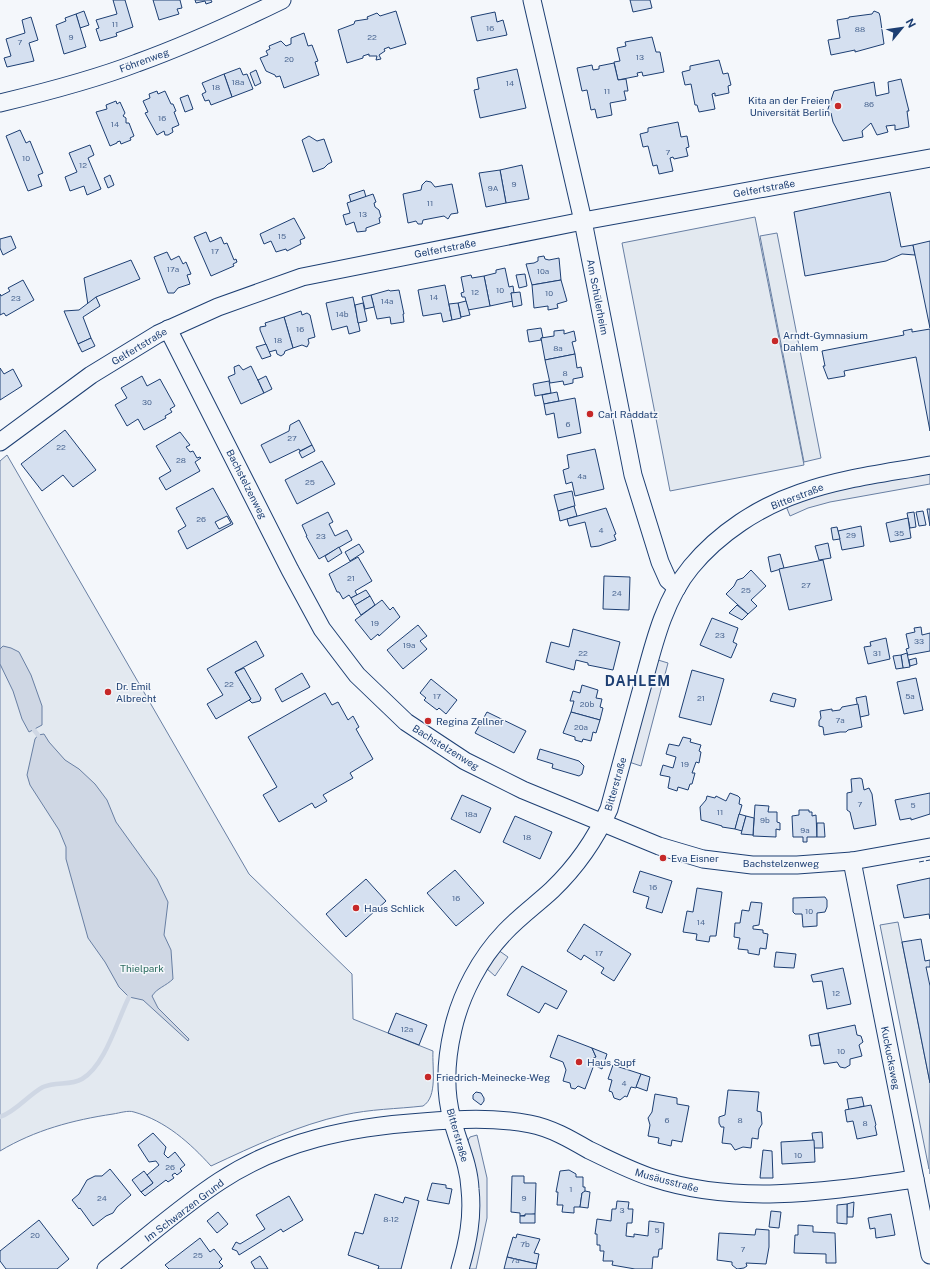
<svg xmlns="http://www.w3.org/2000/svg" width="930" height="1269" font-family="'Public Sans',sans-serif">
<style>
.green{fill:#e3e9f0;stroke:#687fa3}
.parking{fill:#e3e8f0;stroke:#687fa3}
.water{fill:#cfd7e4;stroke:#687fa3}
.lines{fill:none;stroke-linecap:round;stroke-linejoin:round}
.stream{stroke:#cfd7e4;stroke-width:4.5}
.building{fill:#d5e0f0;stroke:#1d3f73;fill-rule:evenodd}
.minor-casing{stroke:#1d3f73;stroke-width:19}
.minor{stroke:#f4f7fb;stroke-width:17}
.fence{stroke:#1d3f73;stroke-width:1;stroke-dasharray:5 2;stroke-linecap:butt}
.poi-dot{fill:#c62828;stroke:#f4f7fb;stroke-width:1.5}
.labels{text-anchor:middle;dominant-baseline:central;stroke-width:3;stroke-linejoin:round;paint-order:stroke}
.number-label{font-size:8px;fill:#4b6792}
.street-label{font-size:10px;fill:#1d3f73;stroke:#f4f7fb}
.poi-label{font-size:10px;fill:#1d3f73;stroke:#f4f7fb;text-anchor:start}
.park-label{font-size:10px;fill:#2c6c60;stroke:#f4f7fb}
.district-label{font-size:14px;font-weight:bold;letter-spacing:1px;fill:#1d3f73;stroke:#f4f7fb}
</style>
<rect width="100%" height="100%" fill="#f4f7fb"/>
<!-- green -->
<g class="green">
<path d="M755 217 804 465 670 491 622 243Z"/>
<path d="M777 233 821 458 804 462 760 236Z"/>
<path d="M7 455 249 874 352 974 353 1019 433 1051C432 1067 438 1097 423 1106 397 1109 370 1109 344 1115 298 1125 254 1146 211 1166 190 1143 166 1121 134 1112 128 1110 120 1113 113 1114 73 1120 35 1130 0 1151V461Z"/>
<path d="M898 922 930 1083 929 1169 880 925Z"/>
</g>
<!-- parking -->
<g class="parking">
<path d="M930 472V484L830 502 808 508 790 516 786 506 816 494Z"/>
<path d="M658 660 668 663 641 766 629 762Z"/>
<path d="M498 950 508 957 495 976 486 968Z"/>
<path d="M477 1135 487 1178V1218L476 1269H466L467 1142 470 1137Z"/>
</g>
<!-- water -->
<g class="water">
<path d="M3 646 11 648 19 652 31 675 42 706V725L29 732 22 719 13 691 0 664V649Z"/>
<path d="M44 734 49 742 65 760 79 769 95 784 107 800 116 822 157 879 168 902 164 935 171 950 173 979C166 986 157 988 152 996L158 1008 189 1039 188 1041 143 1000 129 997 119 987 105 962 88 938 66 859V847L59 830 30 785 27 775 35 739 38 735Z"/>
</g>
<g class="lines">
<!-- stream -->
<g class="stream">
<path d="M34 730 38 735"/>
<path d="M0 1117C17 1111 28 1095 43 1087 56 1081 70 1086 82 1079 105 1066 117 1021 129 997"/>
</g>
</g>
<!-- building -->
<g class="building">
<path d="M113 0H125L133 27 116 33 117 36 100 41 96 29 99 28 96 20 117 14Z"/>
<path d="M153 0H180L182 8 177 9 179 14 159 20Z"/>
<path d="M195 0H211L212 2 206 4 205 1 196 3Z"/>
<path d="M630 0H650L652 8 633 12Z"/>
<path d="M84 11 89 25 80 28 76 14Z"/>
<path d="M396 11 406 44 390 49 389 47 384 49 385 51 379 55 381 59 376 60 377 56H369V54L363 56V58L347 63 338 30 354 24 355 21 368 19 367 17 377 13 380 16Z"/>
<path d="M874 11 879 13 880 16 884 44 855 52V50L831 55 828 40 840 38 837 20 849 18V17L872 14Z"/>
<path d="M495 12 497 22 503 20 507 35 477 41 471 17Z"/>
<path d="M76 14 86 47 64 54 56 25 66 21 65 18Z"/>
<path d="M31 17 38 40 29 43 34 61 7 67 4 58 11 56 6 39 25 33 22 20Z"/>
<path d="M304 33 308 46 312 45 318 61 315 62 319 75 284 88 280 76 276 77 275 75 266 71 260 58 268 55 266 51 270 49 269 46 281 41 286 46 291 44V38Z"/>
<path d="M652 37 656 52H660L664 72 643 76 642 72 637 73 638 76 618 80 614 62 620 61 617 48 626 46 625 42Z"/>
<path d="M719 60 723 74 728 73 731 85 728 86 729 93 715 96V93L712 94 715 109 699 112 697 105H695L691 84 685 85 682 72 690 70V66Z"/>
<path d="M614 63 618 80 626 79 628 91H624L626 100 610 103 612 115 597 118 595 109 591 110 587 90 582 91 577 68 592 65 593 70 599 69V66Z"/>
<path d="M240 68 243 75 247 74 253 89 232 97 224 74Z"/>
<path d="M517 69 526 108 480 118 474 90 479 89 477 78Z"/>
<path d="M256 70 261 83 255 86 250 73Z"/>
<path d="M224 74 232 97 211 105 209 100 205 101 202 94 206 92 202 83Z"/>
<path d="M901 79 909 111H907L909 127 895 130V125L886 126 888 132 877 135 871 123 862 131 863 137 843 141 833 122 831 113 827 112 834 91 874 82 876 96 889 93 888 82Z"/>
<path d="M157 91 158 94 165 91 171 104H173L176 111 174 112 179 125 172 128 173 132 168 135H165L164 131 157 135 145 113 148 112 143 101 150 98 149 94Z"/>
<path d="M188 95 193 109 185 112 180 98Z"/>
<path d="M116 101 117 104 120 102 125 113 123 116 126 118V123H129L134 136 130 138 131 140 121 144 120 141 117 142V143L110 146 96 112 107 109 106 105Z"/>
<path d="M678 122 681 137 687 136 689 147 686 148 688 156 674 159 673 157 670 158 673 171 659 174 657 165 653 166 648 146 643 147 640 134 648 132V128Z"/>
<path d="M20 130 26 143 30 141 43 173 38 175 42 186 28 191 6 136Z"/>
<path d="M309 136 317 141 324 139 332 162 328 164 324 168 313 172 302 140Z"/>
<path d="M90 145 94 155 88 158 101 189 87 195 84 186 70 191 65 177 77 172 69 153Z"/>
<path d="M522 165 529 199 506 203 500 170Z"/>
<path d="M500 170 506 203 486 207 479 173Z"/>
<path d="M110 175 114 185 108 188 104 178Z"/>
<path d="M426 181 431 182 435 187 452 184 458 213 451 214 448 219 444 216 423 220 422 224H418L416 221 408 223 403 194 421 190 422 185Z"/>
<path d="M364 190 366 197 351 202 349 195Z"/>
<path d="M890 192 901 247 913 245 915 255 902 254 886 261 805 276 794 212Z"/>
<path d="M373 194 376 202 374 203 375 207 379 210 381 217 379 218 380 223 366 228V231L357 232 354 222 346 225 343 215 350 213 347 203Z"/>
<path d="M294 218 305 238 300 240 301 244 287 251 286 249 276 252 271 241 264 244 260 234Z"/>
<path d="M206 232 210 242 221 237 224 244 227 243 234 260 236 259 237 262 233 264 234 266 211 276 194 237Z"/>
<path d="M11 236 16 248 3 255 0 248V239Z"/>
<path d="M930 241V328L913 245Z"/>
<path d="M167 252 171 260 179 256 183 264 186 262 191 274 187 275 190 284 178 288 174 293H168L154 257Z"/>
<path d="M544 256 545 259 549 260 559 258 561 280 532 285 526 264 534 263 538 261V257Z"/>
<path d="M131 260 140 279 96 297 88 305 84 278Z"/>
<path d="M505 268 509 287 513 286 514 293H511L513 301 490 306 484 276 496 273V270Z"/>
<path d="M525 274 527 286 519 288 516 275Z"/>
<path d="M471 275 472 278 484 276 490 306 468 310 465 297H462L461 293 464 292 461 277Z"/>
<path d="M23 280 34 300 6 316 4 313 0 315V294L1 296 10 291 8 288Z"/>
<path d="M561 280 567 301 557 304 558 308 548 310V306L534 308 532 285Z"/>
<path d="M445 285 452 320 443 322 441 313 423 316 418 290Z"/>
<path d="M389 290 390 291 399 290 404 314H403L404 322 391 324 390 317 377 319 371 295Z"/>
<path d="M520 292 522 305 513 307 511 293Z"/>
<path d="M371 295 374 307 365 309 362 297Z"/>
<path d="M96 297 100 306 83 317 91 338 78 344 64 311 79 310Z"/>
<path d="M353 297 360 331 349 334 347 326 332 330 326 303Z"/>
<path d="M466 301 470 315 461 317 458 303Z"/>
<path d="M363 303 367 321 358 323 355 305Z"/>
<path d="M458 303 461 318 452 320 449 304Z"/>
<path d="M301 311 302 315 307 313 310 315 315 337 308 339 309 343 307 347 302 345 293 348 284 317Z"/>
<path d="M284 317 293 348 285 351 284 354 281 356 277 354 276 350 269 352 260 330V327L266 326 265 323Z"/>
<path d="M541 328 543 338H541V340L529 342 527 330Z"/>
<path d="M912 329V332L930 329V431L916 357 844 371 845 376 828 379 823 366H825L822 351 904 335 903 331Z"/>
<path d="M564 330V334L574 331 576 341 572 342 575 354 545 360 541 338 554 336V331Z"/>
<path d="M91 338 95 346 82 352 78 344Z"/>
<path d="M266 344 271 356 262 359 256 347Z"/>
<path d="M575 354 577 368 581 367 583 377 573 379V383L564 385 563 381 550 383 545 360Z"/>
<path d="M239 365 243 370 251 366 264 393 241 404 228 377 235 374 234 367Z"/>
<path d="M0 368 4 374 13 369 22 386 0 400Z"/>
<path d="M142 376 147 386 160 379 175 406 170 409 172 412 165 416 166 418 144 430 138 419 127 426 115 405 127 398 121 388Z"/>
<path d="M266 376 272 389 264 393 258 380Z"/>
<path d="M549 381 551 393 535 396 533 384Z"/>
<path d="M557 392 559 401 544 404 542 395Z"/>
<path d="M575 398 581 433 558 438 554 413 546 415 544 404Z"/>
<path d="M299 420 312 445 300 451 299 449 270 463 261 445 289 431 290 425Z"/>
<path d="M65 430 96 470 73 487 63 475 42 491 21 464Z"/>
<path d="M180 432 190 445 186 447 190 452 193 451 197 458 200 457 201 458 195 462 200 471 166 490 159 478 171 471 156 446Z"/>
<path d="M312 445 315 451 302 458 299 452Z"/>
<path d="M595 449 604 489 575 496 572 482 566 484 563 470 569 468 567 455Z"/>
<path d="M322 461 335 484 297 504 285 480Z"/>
<path d="M213 488 233 524 187 549 178 531 186 526 176 508ZM227 516 231 523 219 529 215 522Z"/>
<path d="M572 491 575 506 558 511 554 495Z"/>
<path d="M574 506 577 516 560 521 558 511Z"/>
<path d="M606 508 616 534 614 535 616 540 599 546 591 547 585 522 569 526 567 519Z"/>
<path d="M927 509H930V526Z"/>
<path d="M923 511 926 525 919 526 916 512Z"/>
<path d="M328 512 333 522 329 524 335 536 347 530 352 540 319 559 306 536H307L302 525Z"/>
<path d="M914 512 916 527 910 528 907 513Z"/>
<path d="M908 518 911 538 890 542 886 523Z"/>
<path d="M861 526 864 546 842 550 838 531Z"/>
<path d="M837 527 840 539 833 540 831 528Z"/>
<path d="M828 543 831 558 819 560 815 546Z"/>
<path d="M359 544 364 552 350 561 345 552Z"/>
<path d="M339 547 342 553 328 562 325 556Z"/>
<path d="M780 554 784 568 771 572 768 557Z"/>
<path d="M358 557 372 581 355 591 357 595 351 598 349 595 343 599 339 592H337L329 574Z"/>
<path d="M823 560 832 600 789 610 779 569Z"/>
<path d="M751 570 766 586 751 600 757 606 748 614 726 594 734 586 737 580 743 578Z"/>
<path d="M604 576 630 577 629 610 603 609Z"/>
<path d="M366 590 370 596 355 605 351 598Z"/>
<path d="M370 596 375 605 361 615 355 605Z"/>
<path d="M382 600 390 610 393 607 400 617 379 636 378 634 371 640 355 620Z"/>
<path d="M737 605 748 614 742 620 729 613Z"/>
<path d="M712 618 738 628 733 642 737 644 731 658 700 645Z"/>
<path d="M418 625 427 636 420 641 427 649 403 669 387 650Z"/>
<path d="M921 627 922 635 930 633V651L908 655 906 649 909 648 906 634 915 632 914 628Z"/>
<path d="M573 629 620 642 613 670 588 665V663L576 660 574 670 546 662 551 642 569 647Z"/>
<path d="M886 638 890 659 868 664 864 647 871 646 870 642Z"/>
<path d="M256 641 264 656 235 672 251 699 216 719 207 704 223 695 207 669Z"/>
<path d="M907 653 910 667 903 668 901 655Z"/>
<path d="M901 655 903 668 896 669 893 656Z"/>
<path d="M916 658 917 664 910 666 909 660Z"/>
<path d="M244 668 261 698 260 701 252 703 249 700 251 699 235 672Z"/>
<path d="M692 670 724 679 711 725 679 717Z"/>
<path d="M302 673 310 687 282 702 275 689Z"/>
<path d="M916 678 923 710 904 714 897 682Z"/>
<path d="M431 679 457 700 446 714 439 708 437 710 424 700 426 698 420 693Z"/>
<path d="M582 685 598 690 596 698 602 699 600 707 603 708 600 720 571 712 574 701H570L573 691 580 693Z"/>
<path d="M325 693 332 705 338 702 348 720 353 716 359 727 356 729 373 759 350 773 353 778 323 795 327 801 315 808 312 803 279 822 263 795 277 787 248 737Z"/>
<path d="M773 693 796 699 794 707 770 701Z"/>
<path d="M866 696 869 715 860 717 856 698Z"/>
<path d="M858 704 862 727 848 730 846 732H840L824 735 823 727 819 726V721L821 718 820 711 832 709V711L840 710 842 707Z"/>
<path d="M487 712 526 731 514 753 475 733Z"/>
<path d="M571 712 600 720 596 733 593 732 591 741 583 739 582 742 575 740V737L563 733Z"/>
<path d="M683 737 691 739 690 742 701 745 699 751 701 752 699 763 696 762 692 773H695L692 784H690L688 790 678 787 677 791 668 788 670 777 660 775 663 765 673 768 676 757 666 754 669 744 679 746Z"/>
<path d="M540 749 579 761 584 766 582 774 579 776 552 768 553 764 537 759Z"/>
<path d="M860 778 862 779 864 790 869 788 872 794 876 825 854 829 850 812 847 810V793L852 792 851 779Z"/>
<path d="M730 793 738 796 740 798 739 804 742 805 735 829 722 827V826L701 820 700 807 706 800 707 796 715 798 716 796 726 801Z"/>
<path d="M930 793V814L911 820V818L900 820 895 800Z"/>
<path d="M462 795 491 808 480 833 451 819Z"/>
<path d="M755 805 769 806 768 812H777V822L780 823V830L776 829V837L753 836Z"/>
<path d="M799 810H809V812H812V816L816 815 817 837H807V842H803V837H793L792 816 799 815Z"/>
<path d="M739 814 746 816 742 831 735 829Z"/>
<path d="M515 816 552 832 540 859 503 842Z"/>
<path d="M746 816 754 818 753 835 741 834Z"/>
<path d="M817 823H824L825 837H817Z"/>
<path d="M455 870 484 903 456 926 427 893Z"/>
<path d="M640 871 672 881 662 913 646 908 649 897 633 892Z"/>
<path d="M930 878V919L929 914 904 918 897 885Z"/>
<path d="M366 879 386 901 346 937 326 914Z"/>
<path d="M697 888 722 892 716 936H710L709 942 696 940 697 934 683 932 687 911 693 912Z"/>
<path d="M825 897 827 900V907L825 912 817 913V926L803 927 802 914H795L793 912V898Z"/>
<path d="M751 902 762 903 759 925 753 926V929L763 930V933L768 934 766 949 760 948 759 955 748 953V950L738 949 740 938 734 937 735 923H740L742 910 749 911Z"/>
<path d="M584 924 631 954 614 981 601 973 604 968 584 955 581 960 567 951Z"/>
<path d="M921 939 925 961 930 960V967H926L930 986V1083L902 942Z"/>
<path d="M776 952 796 954 794 968 774 967Z"/>
<path d="M522 966 567 991 557 1009 545 1003 539 1013 507 995Z"/>
<path d="M843 968 851 1004 827 1009 822 981 813 982 811 975Z"/>
<path d="M396 1013 427 1025 419 1045 388 1033Z"/>
<path d="M855 1025 857 1035 861 1036 863 1042 859 1045 862 1056 850 1059V1065L845 1068 840 1067 837 1062 824 1064 818 1033Z"/>
<path d="M818 1033 820 1045 811 1046 809 1035Z"/>
<path d="M558 1035 592 1048 596 1057 593 1058 595 1062 585 1089 578 1086 575 1089 571 1088 570 1083 563 1081 566 1070 563 1062 550 1057Z"/>
<path d="M592 1048 607 1054 602 1069 594 1065 595 1062 593 1058 596 1057Z"/>
<path d="M613 1065 641 1074 636 1088 631 1087 627 1097 625 1096 620 1100 614 1098 612 1092 609 1091 612 1080 608 1079Z"/>
<path d="M641 1074 650 1077 647 1091 636 1087Z"/>
<path d="M728 1090 759 1092 757 1111 761 1112 762 1124 759 1129 758 1139 752 1138 751 1148 743 1147 735 1150 731 1144 722 1143 724 1127H721L719 1123V1117L725 1115Z"/>
<path d="M476 1092 481 1093 484 1098V1101L481 1105 473 1099V1095Z"/>
<path d="M655 1094 677 1098V1104L689 1106 682 1142 672 1140 671 1146 658 1143 659 1138 648 1136 650 1125 648 1118 652 1112Z"/>
<path d="M862 1097 864 1106 849 1110 847 1099Z"/>
<path d="M871 1105 876 1125 875 1126 877 1135 857 1139 853 1121 847 1122 845 1110Z"/>
<path d="M822 1132 823 1148H814L812 1133Z"/>
<path d="M153 1133 166 1147 164 1154 168 1158 175 1152 185 1165 180 1169 182 1171 177 1175 175 1173 172 1175 174 1178 168 1182 166 1180 145 1196 141 1192 153 1183 147 1175 159 1165 156 1161 149 1162 138 1145Z"/>
<path d="M814 1140 815 1162 782 1164 781 1142Z"/>
<path d="M763 1150 772 1151 773 1178H760Z"/>
<path d="M110 1169 131 1195 117 1207 113 1213 106 1216 93 1226 80 1208 79 1209 72 1200 79 1194 87 1180 95 1176H102Z"/>
<path d="M569 1170 576 1174V1177H583V1187H585V1193H582L580 1207H574V1213L562 1212 563 1205H557L558 1192H556L560 1171Z"/>
<path d="M144 1171 153 1183 141 1192 132 1180Z"/>
<path d="M512 1176H524V1183H536L535 1214 520 1216V1213L511 1212Z"/>
<path d="M432 1183 446 1185V1188L452 1189 449 1204 427 1200Z"/>
<path d="M585 1191 590 1192 588 1208 580 1207 582 1193Z"/>
<path d="M375 1194 403 1203 405 1197 419 1201 401 1269H378L379 1266 348 1255 355 1232 363 1234Z"/>
<path d="M289 1196 303 1220 283 1232 281 1229 239 1255 237 1251 232 1249 236 1242 240 1244 265 1229 256 1215Z"/>
<path d="M617 1201 629 1202 628 1209H633L632 1223H627L626 1236 634 1237V1234L648 1236 649 1221 664 1223 662 1249H659L658 1257H653L652 1269H635L612 1265 613 1261H603L604 1251H600V1245H597V1234H595L597 1219 611 1221 612 1209H616Z"/>
<path d="M854 1202 853 1217H847V1204Z"/>
<path d="M847 1204V1224L837 1223V1205Z"/>
<path d="M771 1211 781 1212 779 1228 769 1227Z"/>
<path d="M218 1212 228 1224 217 1233 207 1221Z"/>
<path d="M525 1214H535V1223H520V1216H525Z"/>
<path d="M891 1214 895 1235 876 1238 875 1228 870 1229 868 1218Z"/>
<path d="M39 1220 69 1259 57 1269H6L0 1261V1251Z"/>
<path d="M798 1225 813 1226V1232L835 1233 836 1263H826V1254L794 1253 795 1235H798Z"/>
<path d="M756 1229 769 1230V1247L766 1264 746 1263 747 1266 744 1268 737 1269 732 1265V1262L717 1260 719 1233 755 1235Z"/>
<path d="M517 1234 540 1239 534 1253 539 1254 537 1264 507 1257 513 1237 516 1238Z"/>
<path d="M200 1238 210 1252 214 1249 222 1259 219 1262 223 1266 219 1269H169L165 1265Z"/>
<path d="M260 1256 268 1269H255L251 1262Z"/>
<path d="M507 1257 537 1264 536 1269H504Z"/>
</g>
<g class="lines">
<defs>
<g id="minor">
<path d="M532 0 583 221 633 475 660 562 668 580 677 588"/>
<path d="M0 103C46 92 93 80 137 63 187 45 235 23 282 0"/>
<path d="M168 329 290 570 322 629 357 675 406 722 465 761 523 790 659 846 703 859 752 865H797L852 861 930 847"/>
<path d="M0 442 91 375 158 334 218 307 302 277 583 221 930 158"/>
<path d="M852 861 930 1255"/>
<path d="M106 1269C144 1240 180 1207 220 1181 281 1141 349 1127 422 1122 458 1119 494 1117 530 1124 551 1128 570 1139 589 1150 610 1160 631 1171 653 1178 738 1206 829 1191 915 1179"/>
<path d="M460 1269C468 1242 473 1217 470 1189 469 1164 458 1143 452 1119 444 1090 446 1059 453 1029 461 994 480 958 505 932 520 916 537 904 552 890 577 866 595 840 609 809 619 771 630 733 640 695 652 652 662 602 691 567 719 533 759 507 800 493 842 478 887 473 930 465"/>
</g>
</defs>
<!-- minor casing -->
<use href="#minor" class="minor-casing"/>
<!-- minor -->
<use href="#minor" class="minor"/>
<!-- fence -->
<g class="fence">
<path d="M919 862 930 860"/>
<path d="M930 1169V1175"/>
</g>
</g>
<!-- markers -->
<g class="poi-dot">
<circle cx="838" cy="106" r="4"/>
<circle cx="775" cy="341" r="4"/>
<circle cx="590" cy="414" r="4"/>
<circle cx="108" cy="692" r="4"/>
<circle cx="428" cy="721" r="4"/>
<circle cx="663" cy="858" r="4"/>
<circle cx="356" cy="908" r="4"/>
<circle cx="579" cy="1062" r="4"/>
<circle cx="428" cy="1077" r="4"/>
</g>
<g class="labels">
<!-- number labels -->
<g class="number-label">
<text x="115" y="24">11</text>
<text x="490" y="28">16</text>
<text x="860" y="29">88</text>
<text x="71" y="37">9</text>
<text x="372" y="37">22</text>
<text x="20" y="42">7</text>
<text x="640" y="57">13</text>
<text x="289" y="59">20</text>
<text x="238" y="82">18a</text>
<text x="510" y="83">14</text>
<text x="216" y="87">18</text>
<text x="607" y="91">11</text>
<text x="869" y="104">86</text>
<text x="162" y="118">16</text>
<text x="115" y="124">14</text>
<text x="668" y="152">7</text>
<text x="26" y="158">10</text>
<text x="83" y="165">12</text>
<text x="514" y="184">9</text>
<text x="493" y="188">9A</text>
<text x="430" y="203">11</text>
<text x="363" y="214">13</text>
<text x="282" y="236">15</text>
<text x="215" y="251">17</text>
<text x="173" y="269">17a</text>
<text x="543" y="271">10a</text>
<text x="500" y="290">10</text>
<text x="475" y="292">12</text>
<text x="549" y="293">10</text>
<text x="434" y="297">14</text>
<text x="16" y="298">23</text>
<text x="387" y="301">14a</text>
<text x="342" y="314">14b</text>
<text x="300" y="329">16</text>
<text x="278" y="340">18</text>
<text x="558" y="348">8a</text>
<text x="565" y="373">8</text>
<text x="147" y="402">30</text>
<text x="568" y="424">6</text>
<text x="292" y="438">27</text>
<text x="61" y="447">22</text>
<text x="181" y="460">28</text>
<text x="582" y="476">4a</text>
<text x="310" y="482">25</text>
<text x="201" y="519">26</text>
<text x="601" y="530">4</text>
<text x="899" y="533">35</text>
<text x="851" y="535">29</text>
<text x="321" y="536">23</text>
<text x="351" y="578">21</text>
<text x="806" y="585">27</text>
<text x="746" y="590">25</text>
<text x="617" y="593">24</text>
<text x="375" y="623">19</text>
<text x="720" y="635">23</text>
<text x="919" y="641">33</text>
<text x="409" y="645">19a</text>
<text x="583" y="653">22</text>
<text x="877" y="653">31</text>
<text x="229" y="684">22</text>
<text x="437" y="696">17</text>
<text x="910" y="696">5a</text>
<text x="701" y="698">21</text>
<text x="587" y="704">20b</text>
<text x="840" y="720">7a</text>
<text x="581" y="727">20a</text>
<text x="685" y="764">19</text>
<text x="860" y="804">7</text>
<text x="913" y="805">5</text>
<text x="720" y="812">11</text>
<text x="471" y="814">18a</text>
<text x="765" y="820">9b</text>
<text x="805" y="830">9a</text>
<text x="527" y="837">18</text>
<text x="653" y="887">16</text>
<text x="456" y="898">16</text>
<text x="809" y="911">10</text>
<text x="701" y="922">14</text>
<text x="599" y="953">17</text>
<text x="836" y="993">12</text>
<text x="407" y="1029">12a</text>
<text x="841" y="1051">10</text>
<text x="624" y="1083">4</text>
<text x="667" y="1120">6</text>
<text x="740" y="1120">8</text>
<text x="865" y="1123">8</text>
<text x="798" y="1155">10</text>
<text x="170" y="1167">26</text>
<text x="571" y="1189">1</text>
<text x="102" y="1198">24</text>
<text x="524" y="1198">9</text>
<text x="622" y="1210">3</text>
<text x="391" y="1219">8-12</text>
<text x="657" y="1230">5</text>
<text x="35" y="1235">20</text>
<text x="525" y="1244">7b</text>
<text x="743" y="1249">7</text>
<text x="198" y="1255">25</text>
<text x="515" y="1260">7a</text>
</g>
<!-- street labels -->
<g class="street-label">
<text transform="translate(144 60) rotate(-20)">Föhrenweg</text>
<text transform="translate(764 188) rotate(-10)">Gelfertstraße</text>
<text transform="translate(445 248) rotate(-11)">Gelfertstraße</text>
<text transform="translate(598 297) rotate(79)">Am Schülerheim</text>
<text transform="translate(139 346) rotate(-31)">Gelfertstraße</text>
<text transform="translate(247 484) rotate(63)">Bachstelzenweg</text>
<text transform="translate(797 496) rotate(-21)">Bitterstraße</text>
<text transform="translate(446 747) rotate(32)">Bachstelzenweg</text>
<text transform="translate(615 784) rotate(-74)">Bitterstraße</text>
<text x="781" y="863">Bachstelzenweg</text>
<text transform="translate(891 1058) rotate(79)">Kuckucksweg</text>
<text transform="translate(458 1135) rotate(74)">Bitterstraße</text>
<text transform="translate(667 1180) rotate(15)">Musäusstraße</text>
<text transform="translate(184 1210) rotate(-37)">Im Schwarzen Grund</text>
</g>
<!-- poi labels -->
<g class="poi-label">
<text x="830" y="100" text-anchor="end">Kita an der Freien<tspan x="830" dy="12">Universität Berlin</tspan></text>
<text x="783" y="335">Arndt-Gymnasium<tspan x="783" dy="12">Dahlem</tspan></text>
<text x="598" y="414">Carl Raddatz</text>
<text x="116" y="686">Dr. Emil<tspan x="116" dy="12">Albrecht</tspan></text>
<text x="436" y="721">Regina Zellner</text>
<text x="671" y="858">Eva Eisner</text>
<text x="364" y="908">Haus Schlick</text>
<text x="587" y="1062">Haus Supf</text>
<text x="436" y="1077">Friedrich-Meinecke-Weg</text>
</g>
<!-- park labels -->
<g class="park-label">
<text x="142" y="968">Thielpark</text>
</g>
<!-- district labels -->
<g class="district-label">
<text x="638" y="681">DAHLEM</text>
</g>
</g>
<!-- north arrow -->
<g transform="translate(902 28) rotate(61)" stroke="#f4f7fb" stroke-width="3" paint-order="stroke">
<path d="M0-3L7 15L0 10L-7 15Z" fill="#1d3f73"/>
<text y="-6" font-size="11" font-weight="bold" text-anchor="middle" fill="#1d3f73">N</text>
</g>
</svg>
